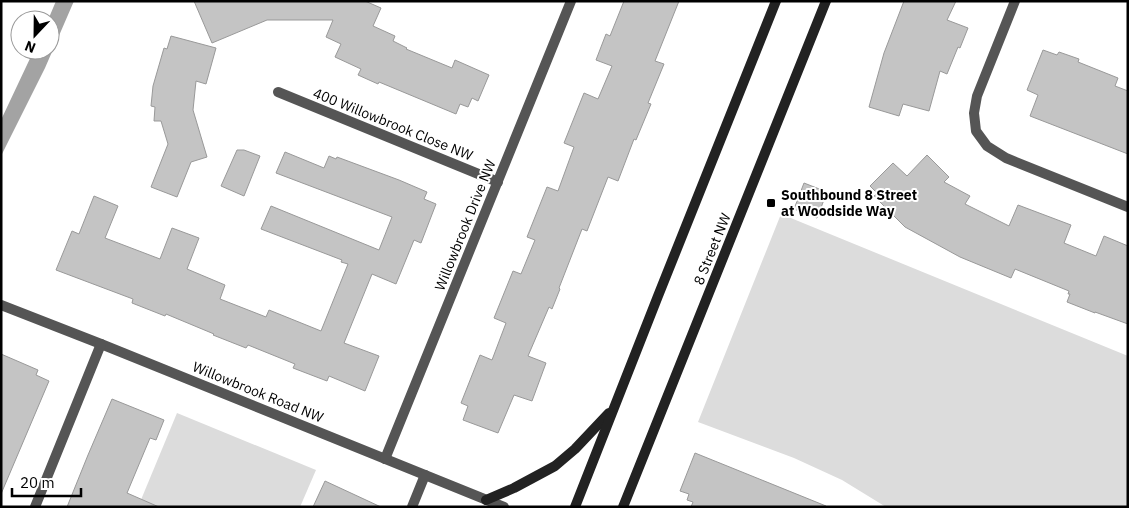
<svg xmlns="http://www.w3.org/2000/svg" width="1129" height="508" font-family="'IBM Plex Sans',sans-serif">
<style>
.green{fill:#dcdcdc}
.water{fill:#a3a3a3}
.building{fill:#c4c4c4;stroke:#999}
.lines{fill:none;stroke-linecap:round;stroke-linejoin:round}
.minor{stroke:#555;stroke-width:10}
.secondary{stroke:#222;stroke-width:10}
.poi-dot{fill:#000;stroke:#fff;stroke-width:2}
.labels{text-anchor:middle;dominant-baseline:central;stroke-width:4;stroke-linejoin:round;paint-order:stroke}
.street-label{font-size:14px;fill:#000;stroke:#fff}
.poi-label{font-size:14px;font-weight:bold;fill:#000;stroke:#fff;text-anchor:start}
</style>
<rect width="100%" height="100%" fill="#fff"/>
<!-- green -->
<g class="green">
<path d="M781 214 1128 356V507H886L842 480 794 458 698 422Z"/>
<path d="M177 413 316 470 300 507H138Z"/>
</g>
<!-- water -->
<path class="water" d="M56 1H74L45 68 1 156V120L34 50H50V20H48Z"/>
<!-- building -->
<g class="building">
<path d="M194 1H365L381 8 373 26 395 36 393 41 407 48 406 49 452 68 455 60 489 75 478 101 472 98 468 107 460 104 456 114 379 82 378 84 358 75 361 69 335 57 341 44 326 37 333 20H267L212 43Z"/>
<path d="M624 1H679L655 61 664 64 648 103 651 104 636 140 634 139 618 181 608 177 587 231 582 229 559 288 560 289 552 309 549 307 528 356 546 363 532 401 514 395 498 433 463 420 468 406 461 403 480 355 492 360 506 323 494 318 513 271 521 274 535 240 527 237 547 187 558 191 574 147 564 143 584 93 598 99 612 66 596 60 606 34 610 36Z"/>
<path d="M904 1H956L947 20 968 28 960 48 958 47 947 74 940 71 929 111 903 104 899 116 869 107 884 53Z"/>
<path d="M171 36 216 48 206 84 196 81 193 110 207 157 191 162 177 197 151 187 168 144 161 121H154L155 107 151 106 153 86 164 48 167 49Z"/>
<path d="M1043 50 1057 55 1059 52 1079 59 1078 62 1118 78 1115 86 1128 91V154L1030 116 1038 95 1027 90Z"/>
<path d="M237 150H244L260 156 244 196 221 186Z"/>
<path d="M285 152 324 168 329 156 336 159 337 157 399 180 427 192 424 199 436 204 421 243 414 240 396 284 372 274 344 343 379 356 365 391 329 376 327 381 293 368 295 364 248 345 246 348 213 335 214 334 166 314 165 316 132 303 133 299 56 270 72 231 79 234 94 196 118 206 105 238 160 259 172 228 199 238 187 269 225 285 220 299 266 317 269 310 321 331 348 264 341 262 342 260 261 229 271 206 379 250 392 217 276 173Z"/>
<path d="M927 155 949 177 944 182 970 196 965 204 1009 226 1018 205 1071 225 1064 243 1096 256 1104 236 1128 246V324L1095 312V313L1067 302 1070 294H1068L1069 291 1015 269 1011 278 960 257 905 227 874 196 877 193 870 186 893 163 907 176Z"/>
<path d="M804 183 827 192 817 218 794 209Z"/>
<path d="M1 354 38 370 36 375 49 381 1 494Z"/>
<path d="M112 399 164 420 156 440 150 438 127 493 159 507H67L88 455Z"/>
<path d="M695 453 826 506V507H691L693 502 687 500 689 494 680 491Z"/>
<path d="M325 481 381 507H313Z"/>
</g>
<g class="lines">
<!-- minor -->
<g class="minor">
<path d="M1015 1 977 96 974 113 976 131 987 146 1006 158 1128 207"/>
<path d="M278 92 498 182"/>
<path d="M1 305 101 344 504 507"/>
<path d="M385 459 571 1"/>
<path d="M35 507 101 344"/>
<path d="M412 507 425 475"/>
</g>
<!-- secondary -->
<g class="secondary">
<path d="M486 500 514 488 555 466 575 449 609 413"/>
<path d="M575 507 658 296 776 1"/>
<path d="M623 507 826 1"/>
</g>
</g>
<!-- markers -->
<rect class="poi-dot" x="766" y="198" width="10" height="10" rx="2.5"/>
<g class="labels">
<!-- street labels -->
<g class="street-label">
<text transform="translate(393 124) rotate(22)">400 Willowbrook Close NW</text>
<text transform="translate(465 225) rotate(-68)">Willowbrook Drive NW</text>
<text transform="translate(712 249) rotate(-68)">8 Street NW</text>
<text transform="translate(258 392) rotate(22)">Willowbrook Road NW</text>
</g>
<!-- poi labels -->
<g class="poi-label">
<text x="781" y="195">Southbound 8 Street<tspan x="781" dy="16">at Woodside Way</tspan></text>
</g>
</g>
<!-- border -->
<rect width="1129" height="508" fill="none" stroke="#000000" stroke-width="5"/>
<!-- north arrow -->
<g transform="translate(35 35) rotate(202)"><circle r="24" fill="#ffffff" stroke="#999999"/>
<path d="M0-4L9 19L0 12L-9 19Z" fill="#000000"/>
<text y="-8" font-size="14" font-weight="bold" text-anchor="middle" fill="#000000">N</text>
</g>
<!-- scale -->
<path d="M12 488v8h69v-8" fill="none" stroke="#000000" stroke-width="2.5"/>
<text x="20" y="488" font-size="15" fill="#000000" stroke="#ffffff" stroke-width="4" paint-order="stroke">20 m</text>
</svg>
